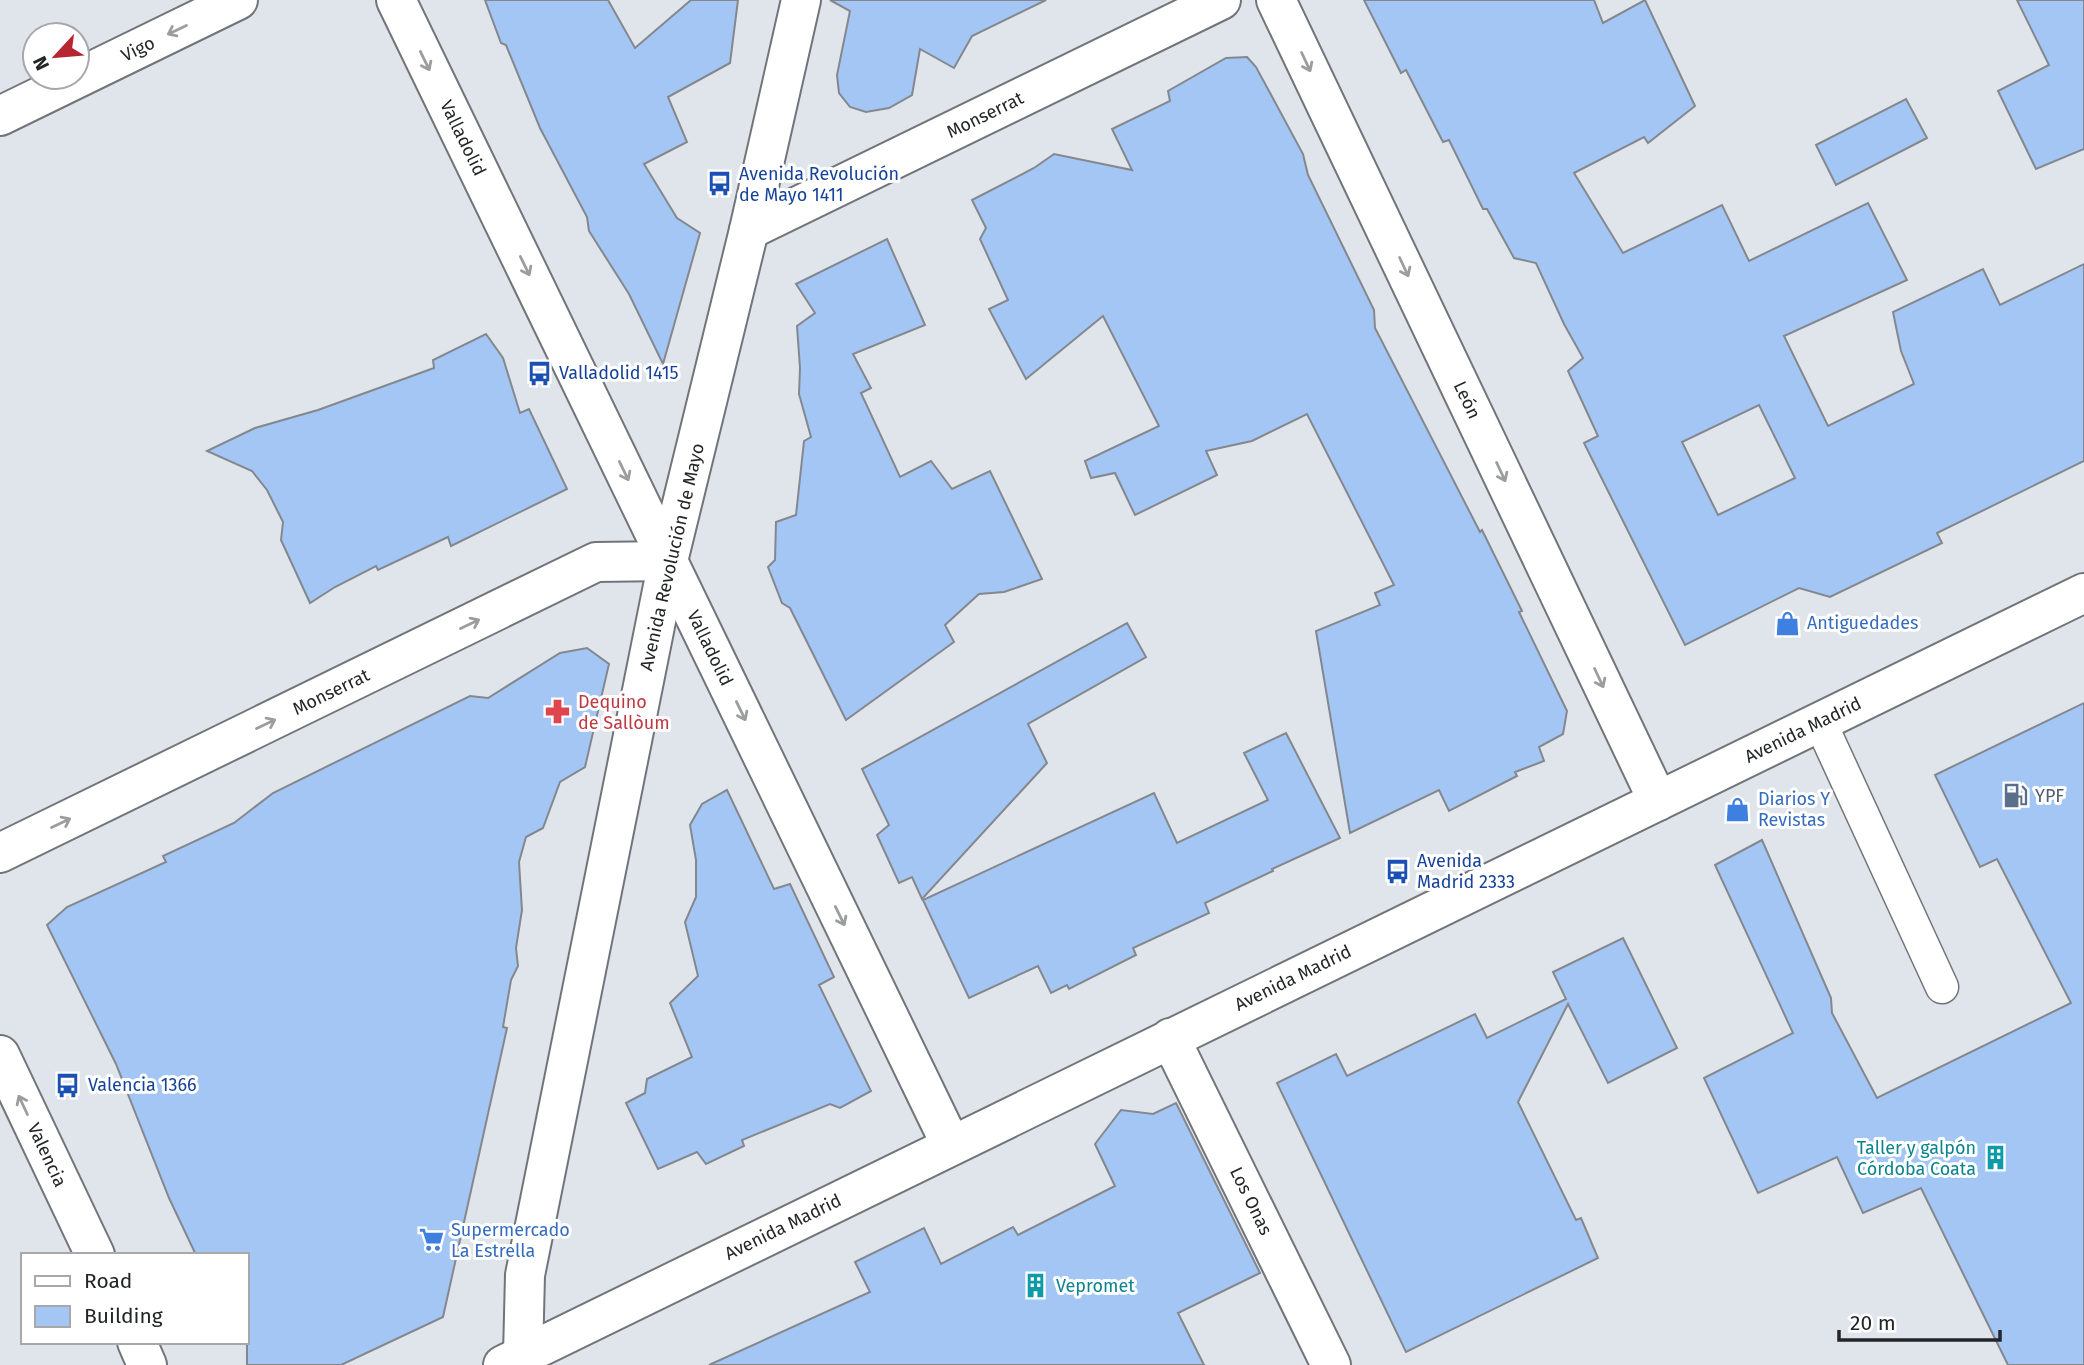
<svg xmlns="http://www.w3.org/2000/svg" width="2084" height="1365" font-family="'Fira Sans',sans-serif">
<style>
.building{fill:#a3c6f5;stroke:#84888e;stroke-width:2;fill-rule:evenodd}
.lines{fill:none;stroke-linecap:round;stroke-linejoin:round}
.lane-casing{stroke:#71757a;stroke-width:35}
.street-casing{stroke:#71757a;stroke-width:42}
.secondary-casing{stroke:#71757a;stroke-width:42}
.lane{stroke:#fff;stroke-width:32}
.street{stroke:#fff;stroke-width:38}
.secondary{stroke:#fff;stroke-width:38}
.oneway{stroke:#9c9d9e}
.labels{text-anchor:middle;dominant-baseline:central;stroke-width:6;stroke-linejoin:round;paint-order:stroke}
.street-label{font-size:18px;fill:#232527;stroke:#fff}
.transit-label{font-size:18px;fill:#164399;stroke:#fff;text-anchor:start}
.shop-label{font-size:18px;fill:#366cbe;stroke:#fff;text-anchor:start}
.health-label{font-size:18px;fill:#be3a42;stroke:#fff;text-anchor:start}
.service-label{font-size:18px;fill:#4e5e75;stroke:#fff;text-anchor:start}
.culture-label{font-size:18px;fill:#0d838f;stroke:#fff;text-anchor:end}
</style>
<rect width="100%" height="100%" fill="#e0e5eb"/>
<!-- building -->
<g class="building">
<path d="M485 0H608L635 48 691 0H738L730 63 668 97 687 142 644 164 677 218 700 233 663 364 629 294 589 231 587 217 540 128 506 45 501 43Z"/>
<path d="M830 0H1046L972 36 954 68 920 49 912 95 889 108 866 112 850 107 839 93 837 75 850 11Z"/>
<path d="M1364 0H1594L1603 23 1645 0 1695 106 1648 143 1644 137 1574 173 1623 253 1722 205 1749 261 1868 203 1907 280 1784 336 1828 426 1914 384 1901 351 1893 312 1983 269 2000 305 2084 264V461L1937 533 1942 543 1830 597 1799 588 1685 645 1584 443 1598 436 1568 371 1583 358 1564 324 1536 263 1514 258 1487 209H1483L1449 140 1443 142 1406 70 1401 73ZM1759 405 1795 478 1718 515 1682 442Z"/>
<path d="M2017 0H2084V149L2036 169 1998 91 2049 65Z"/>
<path d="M1247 57 1256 67 1303 154 1308 175 1374 310 1375 328 1480 532 1482 530 1522 611 1519 612 1567 711 1563 734 1539 747 1544 761 1515 772 1517 776 1449 811 1439 790 1350 833 1316 631 1380 605 1375 593 1394 585 1307 414 1252 441 1206 451 1217 475 1135 515 1115 473 1091 478 1085 461 1159 426 1103 316 1026 379 989 309 1008 300 980 239 986 228 972 200 1034 168 1054 154 1132 170 1112 129 1170 101 1168 91 1226 58Z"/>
<path d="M1906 99 1927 138 1836 185 1816 145Z"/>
<path d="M887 239 925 325 853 354 871 388 861 393 900 477 931 461 952 489 990 471 1042 579 1004 592 979 594 945 625 954 642 846 720 790 608 782 603 768 567 775 560 776 522 796 515 804 441 811 437 799 394 800 368 797 326 815 313 796 284Z"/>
<path d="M486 334 503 358 520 413 529 409 567 489 451 546 448 537 378 570 376 566 335 587 310 603 281 540 283 522 267 490 252 471 207 451 255 428 318 410 434 368 433 360Z"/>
<path d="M1127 623 1146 657 1028 724 1047 763 922 899 912 877 899 883 877 835 889 825 862 769Z"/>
<path d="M587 648 609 664 585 767 560 782 543 828 526 837 519 862 522 910 516 948 518 966 511 980 503 1027 507 1028 443 1317 341 1365H247V1255H196L169 1198 116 1064 47 925 67 907 166 862 163 856 234 823 273 793 470 696 488 698 560 653Z"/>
<path d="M2084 703V1365H2008L1921 1188 1863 1213 1837 1157 1758 1193 1704 1078 1793 1033 1715 865 1762 840 1831 998 1832 1013 1877 1098 2071 1003 1997 859 1980 867 1935 775Z"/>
<path d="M1286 733 1340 838 1272 869 1273 871 1205 903 1209 913 1133 948 1136 955 1069 989 1067 985 1051 993 1038 966 969 998 923 900 1154 793 1177 843 1268 800 1244 753Z"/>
<path d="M727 790 774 889 790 884 834 977 819 985 871 1091 840 1108 830 1104 742 1140 744 1146 706 1164 697 1152 658 1169 626 1103 645 1093 647 1079 692 1057 670 1003 698 976 685 922 696 897V860L690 825 702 804Z"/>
<path d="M1623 938 1677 1048 1608 1083 1568 1004 1518 1102 1576 1220 1581 1218 1598 1258 1406 1352 1277 1083 1336 1054 1347 1076 1475 1014 1487 1038 1566 999 1553 972Z"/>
<path d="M1176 1103 1260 1273 1178 1313 1204 1365H709L870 1292 855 1262 924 1228 941 1264 1013 1227 1018 1235 1115 1186 1095 1144 1121 1110 1153 1114Z"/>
</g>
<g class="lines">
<defs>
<path id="lane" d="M1820 722 1942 987"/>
<g id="street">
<path d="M396 0 951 1145"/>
<path d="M1276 0 1658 801"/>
<path d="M0 116 238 0"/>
<path d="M749 230 1221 0"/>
<path d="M0 853 596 562 668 561"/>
<path d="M1170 1038 1331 1365"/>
<path d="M0 1055 95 1255"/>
<path d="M137 1342 147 1365"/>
</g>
<g id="secondary">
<path d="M503 1365 2084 593"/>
<path d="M520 1365 523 1355 525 1275 668 561 749 230 801 0"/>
</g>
</defs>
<!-- lane casing -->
<use href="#lane" class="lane-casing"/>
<!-- street casing -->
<use href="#street" class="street-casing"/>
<!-- secondary casing -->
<use href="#secondary" class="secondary-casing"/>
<!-- lane -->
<use href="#lane" class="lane"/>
<!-- street -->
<use href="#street" class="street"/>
<!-- secondary -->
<use href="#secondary" class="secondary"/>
</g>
<!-- one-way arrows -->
<defs><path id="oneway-shaft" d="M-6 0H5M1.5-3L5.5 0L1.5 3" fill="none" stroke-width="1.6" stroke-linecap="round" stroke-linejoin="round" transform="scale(1.75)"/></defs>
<g class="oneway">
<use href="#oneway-shaft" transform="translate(177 30) rotate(154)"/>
<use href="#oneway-shaft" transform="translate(425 61) rotate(64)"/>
<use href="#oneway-shaft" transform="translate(1306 62) rotate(65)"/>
<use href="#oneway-shaft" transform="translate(525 266) rotate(64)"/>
<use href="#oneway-shaft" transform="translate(1404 267) rotate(65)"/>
<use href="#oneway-shaft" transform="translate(624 471) rotate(64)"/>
<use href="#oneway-shaft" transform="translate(1501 472) rotate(65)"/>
<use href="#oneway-shaft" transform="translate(470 624) rotate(-26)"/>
<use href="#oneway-shaft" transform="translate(1599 678) rotate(65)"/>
<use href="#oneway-shaft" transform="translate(741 711) rotate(64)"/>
<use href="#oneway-shaft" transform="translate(266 724) rotate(-26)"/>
<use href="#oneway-shaft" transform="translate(61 823) rotate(-26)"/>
<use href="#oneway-shaft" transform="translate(840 916) rotate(64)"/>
<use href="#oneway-shaft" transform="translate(23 1105) rotate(-115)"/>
</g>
<!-- icons -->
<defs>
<symbol id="bus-bare" viewBox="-9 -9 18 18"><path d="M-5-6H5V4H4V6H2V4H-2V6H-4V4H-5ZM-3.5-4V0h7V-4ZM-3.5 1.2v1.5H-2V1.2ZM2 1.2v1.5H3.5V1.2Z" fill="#1a4fb4" stroke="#fff" stroke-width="2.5" paint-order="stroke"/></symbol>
<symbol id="shop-bare" viewBox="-9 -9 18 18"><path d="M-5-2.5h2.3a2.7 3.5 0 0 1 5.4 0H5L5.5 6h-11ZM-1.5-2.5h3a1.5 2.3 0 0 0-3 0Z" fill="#3f7fe0" stroke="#fff" stroke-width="2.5" paint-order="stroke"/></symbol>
<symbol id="pharmacy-bare" viewBox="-9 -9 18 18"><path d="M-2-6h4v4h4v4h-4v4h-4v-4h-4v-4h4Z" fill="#e0444e" stroke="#fff" stroke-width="2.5" paint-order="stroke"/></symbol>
<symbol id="fuel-bare" viewBox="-9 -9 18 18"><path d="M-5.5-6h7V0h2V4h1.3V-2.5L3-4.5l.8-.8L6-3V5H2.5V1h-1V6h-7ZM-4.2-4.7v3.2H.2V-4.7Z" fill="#5c6f8a" stroke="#fff" stroke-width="2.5" paint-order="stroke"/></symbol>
<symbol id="building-bare" viewBox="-9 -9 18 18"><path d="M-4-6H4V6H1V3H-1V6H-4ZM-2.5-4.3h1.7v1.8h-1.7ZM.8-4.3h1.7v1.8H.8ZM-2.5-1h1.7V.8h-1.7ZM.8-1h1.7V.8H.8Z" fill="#0f9aa8" stroke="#fff" stroke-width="2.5" paint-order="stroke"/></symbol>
<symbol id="supermarket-bare" viewBox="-9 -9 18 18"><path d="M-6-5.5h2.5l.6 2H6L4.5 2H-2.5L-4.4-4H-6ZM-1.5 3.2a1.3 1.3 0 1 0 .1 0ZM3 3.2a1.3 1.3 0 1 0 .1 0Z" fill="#3f7fe0" stroke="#fff" stroke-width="2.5" paint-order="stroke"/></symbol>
</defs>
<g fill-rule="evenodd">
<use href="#bus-bare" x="702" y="166" width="35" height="35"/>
<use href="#bus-bare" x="522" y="356" width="35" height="35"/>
<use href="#shop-bare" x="1770" y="606" width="35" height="35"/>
<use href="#pharmacy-bare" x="540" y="694" width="35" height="35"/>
<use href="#fuel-bare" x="1998" y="778" width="35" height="35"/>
<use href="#shop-bare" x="1720" y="792" width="35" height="35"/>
<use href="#bus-bare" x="1380" y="854" width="35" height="35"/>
<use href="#bus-bare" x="50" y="1068" width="35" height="35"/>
<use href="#building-bare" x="1978" y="1140" width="35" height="35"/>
<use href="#supermarket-bare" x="414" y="1222" width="35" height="35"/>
<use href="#building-bare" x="1018" y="1268" width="35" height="35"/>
</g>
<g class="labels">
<!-- street labels -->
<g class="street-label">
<text transform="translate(138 49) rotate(-26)">Vigo</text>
<text transform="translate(985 115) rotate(-26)">Monserrat</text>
<text transform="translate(463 138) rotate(64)">Valladolid</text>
<text transform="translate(1467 400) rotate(65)">León</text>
<text transform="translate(672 557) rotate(-77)">Avenida Revolución de Mayo</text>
<text transform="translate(710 648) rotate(64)">Valladolid</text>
<text transform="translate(331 692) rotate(-26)">Monserrat</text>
<text transform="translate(1803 730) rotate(-26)">Avenida Madrid</text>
<text transform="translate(1293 978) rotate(-26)">Avenida Madrid</text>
<text transform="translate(47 1155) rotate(65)">Valencia</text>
<text transform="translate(1251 1201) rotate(64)">Los Onas</text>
<text transform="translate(783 1227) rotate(-26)">Avenida Madrid</text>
</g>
<!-- transit labels -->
<g class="transit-label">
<text x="739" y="174">Avenida Revolución<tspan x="739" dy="21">de Mayo 1411</tspan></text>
<text x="559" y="373">Valladolid 1415</text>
<text x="1417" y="861">Avenida<tspan x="1417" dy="21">Madrid 2333</tspan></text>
<text x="88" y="1085">Valencia 1366</text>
</g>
<!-- shop labels -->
<g class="shop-label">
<text x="1807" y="623">Antiguedades</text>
<text x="1758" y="799">Diarios Y<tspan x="1758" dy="21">Revistas</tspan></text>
<text x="451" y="1230">Supermercado<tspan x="451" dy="21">La Estrella</tspan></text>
</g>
<!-- health labels -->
<g class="health-label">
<text x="578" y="702">Dequino<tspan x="578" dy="21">de Sallòum</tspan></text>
</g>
<!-- service labels -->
<g class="service-label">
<text x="2035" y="796">YPF</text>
</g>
<!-- culture labels -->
<g class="culture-label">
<text x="1976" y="1148">Taller y galpón<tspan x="1976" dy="21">Córdoba Coata</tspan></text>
<text x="1056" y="1286" text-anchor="start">Vepromet</text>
</g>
</g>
<!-- legend -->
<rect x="21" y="1253" width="228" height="91" fill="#ffffff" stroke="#a7a8a9" stroke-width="2"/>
<rect x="35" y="1276" width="35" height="10" fill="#ffffff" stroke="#a7a8a9" stroke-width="2"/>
<text x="84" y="1288" font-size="21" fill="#232527">Road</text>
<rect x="35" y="1306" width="35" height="21" fill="#a3c6f5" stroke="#a7a8a9" stroke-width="2"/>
<text x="84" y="1323" font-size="21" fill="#232527">Building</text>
<!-- north arrow -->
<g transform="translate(56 56) rotate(244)"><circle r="33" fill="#ffffff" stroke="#a7a8a9" stroke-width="2"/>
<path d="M0-5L12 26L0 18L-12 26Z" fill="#b72532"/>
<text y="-10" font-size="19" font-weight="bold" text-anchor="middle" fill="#232527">N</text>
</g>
<!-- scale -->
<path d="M1839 1330v10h161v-10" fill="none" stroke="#232527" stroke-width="3.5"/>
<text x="1850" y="1330" font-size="21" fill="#232527" stroke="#ffffff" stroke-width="5" paint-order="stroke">20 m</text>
</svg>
